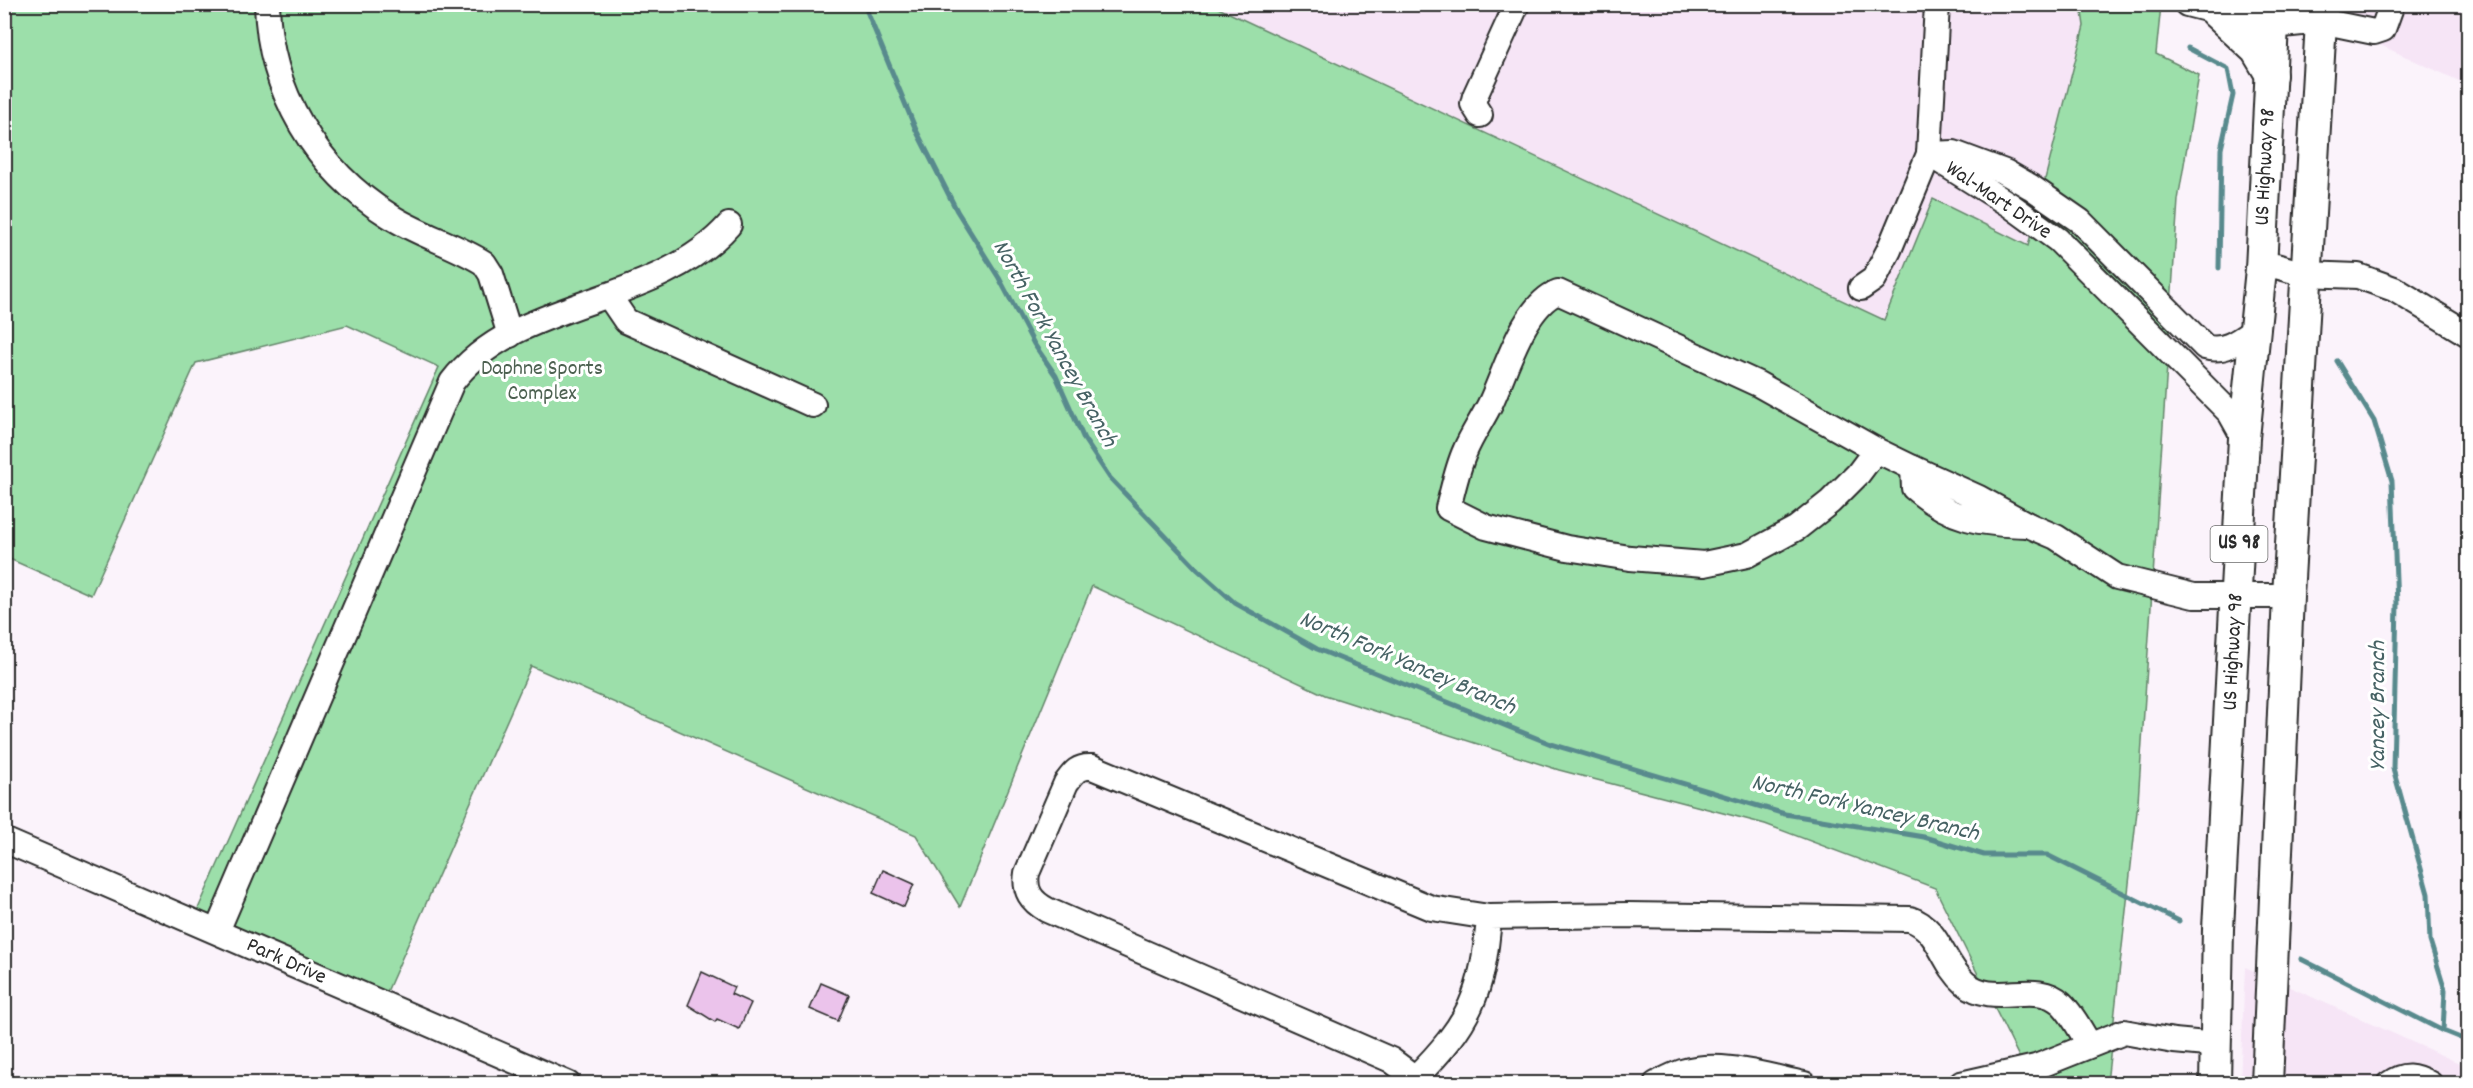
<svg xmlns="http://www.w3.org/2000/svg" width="2473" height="1088" font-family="Dekko,sans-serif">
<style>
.built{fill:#f6e5f6}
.green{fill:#9cdfaa;stroke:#64856a;stroke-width:1.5}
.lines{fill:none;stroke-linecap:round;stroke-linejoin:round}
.stream{stroke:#598a8d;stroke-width:5}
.building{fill:#ebc3eb;stroke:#2b2b2b;stroke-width:1.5}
.minor-casing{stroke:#2b2b2b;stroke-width:28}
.major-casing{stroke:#2b2b2b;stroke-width:34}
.minor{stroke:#fff;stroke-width:24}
.major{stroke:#fff;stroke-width:30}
.labels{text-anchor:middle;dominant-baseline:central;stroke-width:6;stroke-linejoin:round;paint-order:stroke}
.shield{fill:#fff;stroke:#6b6b6b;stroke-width:1.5}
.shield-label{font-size:21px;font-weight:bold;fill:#2b2b2b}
.street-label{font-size:22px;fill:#2b2b2b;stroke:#fff}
.park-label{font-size:22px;fill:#4d6151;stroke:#fff}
.water-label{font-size:24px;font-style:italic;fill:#466264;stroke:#fff}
</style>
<rect width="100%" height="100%" fill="#fbf3fb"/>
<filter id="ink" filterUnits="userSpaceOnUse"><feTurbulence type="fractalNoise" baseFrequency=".0167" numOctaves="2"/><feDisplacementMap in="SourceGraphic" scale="12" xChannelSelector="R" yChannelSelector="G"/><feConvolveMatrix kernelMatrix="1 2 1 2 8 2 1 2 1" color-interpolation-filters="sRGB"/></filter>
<g filter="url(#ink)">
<!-- built -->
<g class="built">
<path d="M2081 4 2084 26 2028 246 1933 199 1884 320 1212 5Z"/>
<path d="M2290 5H2468V85L2356 34Z"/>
<path d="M2245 967 2468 1067V1083L2240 1084Z"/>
</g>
<!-- green -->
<path class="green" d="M5 5H1212L1884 320 1933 199 2028 246 2084 26 2081 5H2161L2156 54 2199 75 2178 200 2138 802 2107 1083H2032L1935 888 1765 824 1559 770 1325 695 1092 586 960 907 916 835 531 666 382 1003 193 920 439 367 347 325 196 363 91 595 5 557Z"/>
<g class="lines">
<!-- stream -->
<g class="stream">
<path d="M864 4 916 130 957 211 999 278 1034 344 1056 376 1084 439 1110 478 1198 570 1235 603 1317 649 1551 744 1785 814 1924 837 1984 855H2047L2179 921"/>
<path d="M2188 48 2228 69 2233 95 2221 149 2219 268"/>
<path d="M2337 361 2374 421 2392 481 2397 604 2393 768 2428 894 2430 941 2445 990 2443 1031 2468 1041"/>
<path d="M2301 959 2443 1031"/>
</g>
</g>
<!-- building -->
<g class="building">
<path d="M883 870 914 884 904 907 873 893Z"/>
<path d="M702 972 734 987 731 994 751 1003 739 1029 717 1019 715 1022 688 1005Z"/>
<path d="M821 983 849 995 838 1021 810 1009Z"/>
</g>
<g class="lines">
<defs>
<g id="minor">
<path d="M267 4C269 91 316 170 390 216 419 235 454 244 484 263L491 274 510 335"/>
<path d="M2187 4 2273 26 2321 21 2374 32 2383 29 2392 4"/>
<path d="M1480 115 1473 104 1475 96 1517 4"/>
<path d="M1929 154 2010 205 2058 240 2230 413 2244 438"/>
<path d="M1929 154 1954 153 2005 172 2031 187 2080 221 2205 347C2225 353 2240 340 2256 329"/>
<path d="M2261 269 2276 266 2305 274 2358 276 2394 289 2468 334"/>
<path d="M1861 288 1874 279 1889 250 1929 154 1937 4"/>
<path d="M609 296 626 321 813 405"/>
<path d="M1876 450 1858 474 1830 502 1797 528 1747 555 1704 564 1630 558 1567 548 1486 527 1448 508C1453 490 1457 469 1465 451 1472 434 1483 419 1491 402 1506 370 1524 305 1558 292L1758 384 1876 450 1913 468"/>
<path d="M1913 468 1979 498 2028 525C1981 524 1951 520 1914 488Z"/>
<path d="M2028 525 2056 537 2117 577 2194 596H2288"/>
<path d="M4 840 568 1084"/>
<path d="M1489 917C1483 994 1470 1023 1415 1078L1391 1060 1047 910C1031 901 1024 891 1027 873L1066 783C1074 772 1078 766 1092 767L1431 908 1489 917 1628 915 1910 919C1940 929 1941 962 1965 983 1994 1008 2035 979 2061 1003 2073 1014 2081 1032 2090 1045"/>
<path d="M217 931 452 382C516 297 655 308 729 225"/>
<path d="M1656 1084C1664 1080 1673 1075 1682 1072 1720 1060 1766 1076 1804 1084"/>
<path d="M1961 1084 2036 1067 2124 1032 2174 1041 2217 1045"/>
<path d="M2389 1084C2404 1073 2414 1075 2430 1084"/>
</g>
<g id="major">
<path d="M2226 4 2215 12 2256 50 2271 75"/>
<path d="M2215 1084 2218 929 2244 438 2261 269 2274 4"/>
<path d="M2267 1084 2288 596 2322 4"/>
</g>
</defs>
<!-- minor casing -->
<use href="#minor" class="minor-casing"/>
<!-- major casing -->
<use href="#major" class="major-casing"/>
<!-- minor -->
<use href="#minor" class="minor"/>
<!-- major -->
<use href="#major" class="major"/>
</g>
</g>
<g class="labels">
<!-- shield labels -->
<rect class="shield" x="2210.5" y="526" width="57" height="36" rx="4.5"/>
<g class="shield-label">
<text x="2239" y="544">US 98</text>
</g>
<!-- street labels -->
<g class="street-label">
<text transform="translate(2266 167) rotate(-87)">US Highway 98</text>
<text transform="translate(1998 201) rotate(34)">Wal-Mart Drive</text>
<text transform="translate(2234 652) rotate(-87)">US Highway 98</text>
<text transform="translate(286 962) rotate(24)">Park Drive</text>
</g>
<!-- park labels -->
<g class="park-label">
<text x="542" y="369">Daphne Sports<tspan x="542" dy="25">Complex</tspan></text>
</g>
<!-- water labels -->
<g class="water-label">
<text transform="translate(1054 344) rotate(61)">North Fork Yancey Branch</text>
<text transform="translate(1407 664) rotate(23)">North Fork Yancey Branch</text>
<text transform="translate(2379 706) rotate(-90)">Yancey Branch</text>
<text transform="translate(1865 809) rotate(13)">North Fork Yancey Branch</text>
</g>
</g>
<!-- margin -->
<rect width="2473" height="1088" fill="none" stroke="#fff" stroke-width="24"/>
<rect x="12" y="12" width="2449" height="1064" fill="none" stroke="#2b2b2b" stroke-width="2" filter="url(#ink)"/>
</svg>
